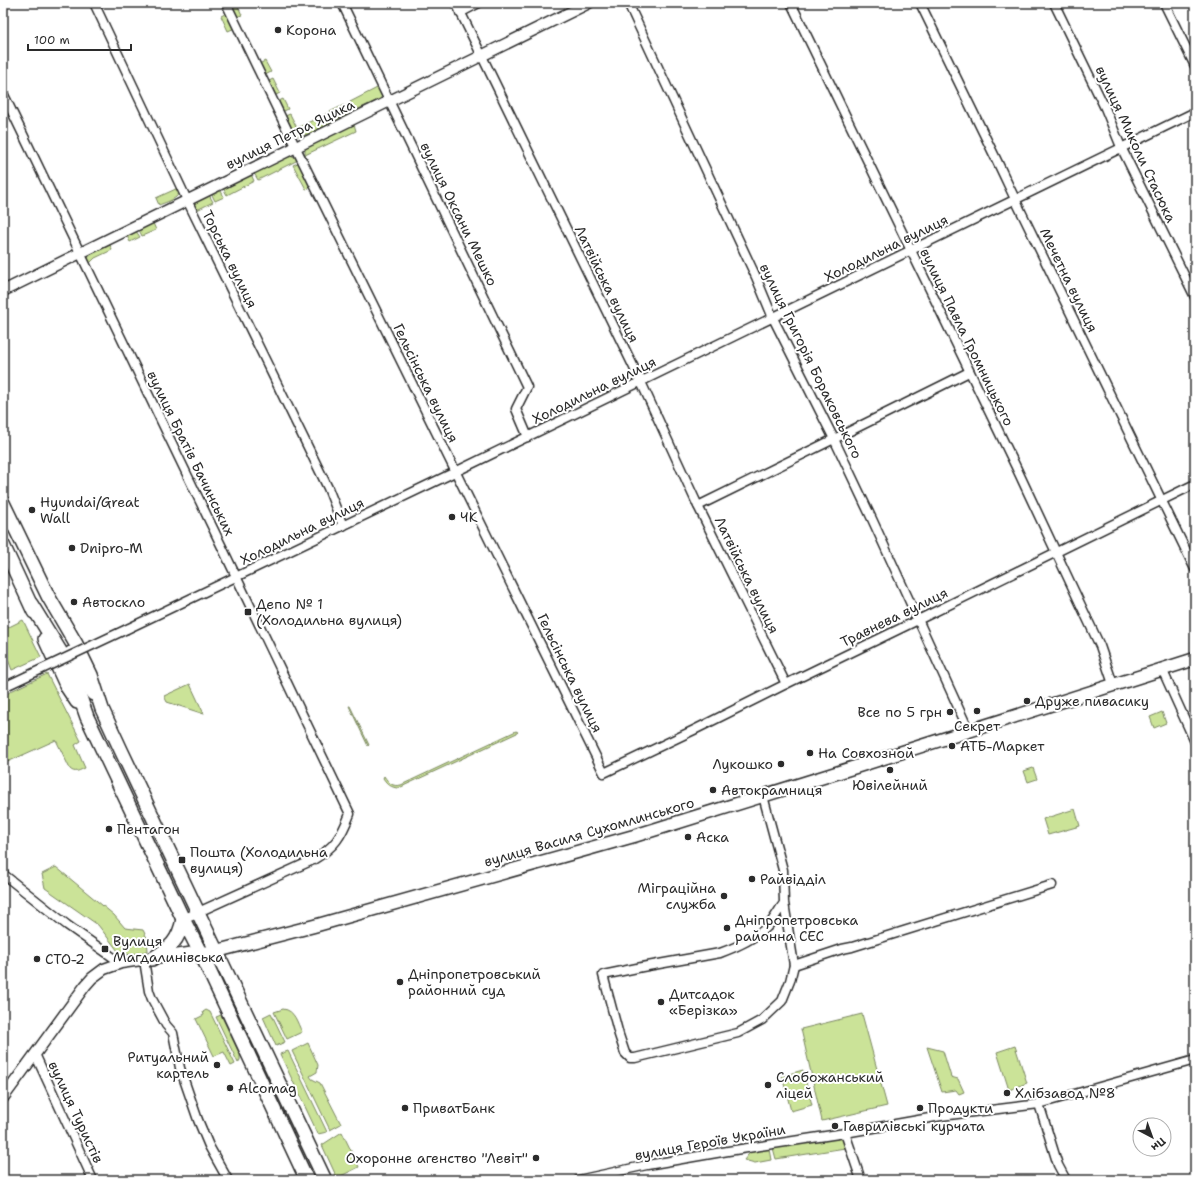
<svg xmlns="http://www.w3.org/2000/svg" width="1198" height="1183" font-family="'Shantell Sans',sans-serif">
<style>
.green{fill:#cbe398;stroke:#7b8762}
.lines{fill:none;stroke-linecap:round;stroke-linejoin:round}
.minor-casing{stroke:#2b2b2b;stroke-width:11}
.tertiary-casing{stroke:#2b2b2b;stroke-width:13}
.secondary-casing{stroke:#2b2b2b;stroke-width:15}
.primary-casing{stroke:#2b2b2b;stroke-width:16}
.minor{stroke:#fff;stroke-width:8}
.tertiary{stroke:#fff;stroke-width:10}
.secondary{stroke:#fff;stroke-width:12}
.primary{stroke:#fff;stroke-width:13}
.minor-bridge-casing{stroke:#2b2b2b;stroke-width:11;stroke-linecap:butt}
.minor-bridge{stroke:#fff;stroke-width:8}
.poi-dot{fill:#2b2b2b;stroke:#fff;stroke-width:1.5}
.labels{text-anchor:middle;dominant-baseline:central;stroke-width:4;stroke-linejoin:round;paint-order:stroke}
.poi-label{font-size:14px;fill:#2b2b2b;stroke:#fff;text-anchor:start}
.street-label{font-size:14px;fill:#2b2b2b;stroke:#fff}
</style>
<rect width="100%" height="100%" fill="#fff"/>
<filter id="ink" filterUnits="userSpaceOnUse"><feTurbulence type="fractalNoise" baseFrequency=".025" numOctaves="2"/><feDisplacementMap in="SourceGraphic" scale="8" xChannelSelector="R" yChannelSelector="G"/><feConvolveMatrix kernelMatrix="1 2 1 2 8 2 1 2 1" color-interpolation-filters="sRGB"/></filter>
<g filter="url(#ink)">
<!-- green -->
<g class="green">
<path d="M237 4 242 15 236 17 231 7Z"/>
<path d="M227 13 235 28 228 31 221 16Z"/>
<path d="M265 61 271 72 265 75 259 64Z"/>
<path d="M273 79 280 93 274 96 267 82Z"/>
<path d="M379 87 382 96 380 99 354 111 350 102Z"/>
<path d="M283 99 288 109 282 112 277 102Z"/>
<path d="M344 105 348 114 309 134 298 136 293 132 285 116 290 114 297 128Z"/>
<path d="M354 124 356 131 305 155V150L308 146Z"/>
<path d="M293 156 298 160 258 180 254 173 289 157Z"/>
<path d="M300 162 312 187 306 189 293 165Z"/>
<path d="M251 174 254 181 227 195 223 188Z"/>
<path d="M178 188C183 198 166 202 159 205L156 198Z"/>
<path d="M220 189 224 197 215 201 211 193Z"/>
<path d="M208 193 213 202 195 211 193 206 194 201Z"/>
<path d="M153 223 156 230 142 236 139 230Z"/>
<path d="M136 231 140 237 130 242 127 236Z"/>
<path d="M110 245 112 250 95 258 90 263 88 258 91 254Z"/>
<path d="M23 620 41 657 12 670 3 647V630Z"/>
<path d="M47 674 81 741 75 745 85 768C80 770 75 774 70 769L56 740 3 764V697L11 691Z"/>
<path d="M190 684 204 714 167 702 164 696Z"/>
<path d="M349 706H350L369 745 368 746Z"/>
<path d="M1162 712 1166 723 1154 728 1150 717Z"/>
<path d="M516 731 518 732 517 733 399 788C391 788 387 784 383 778L384 776C389 783 392 787 401 785Z"/>
<path d="M1033 768 1037 779 1028 782 1024 771Z"/>
<path d="M1075 809 1080 826 1048 835 1043 819Z"/>
<path d="M56 867 114 915 125 928 143 930 147 938 148 951 130 955 118 951 98 925 45 888 42 874Z"/>
<path d="M283 1009C295 1010 297 1023 302 1032L287 1039 274 1012Z"/>
<path d="M206 1010 210 1012 235 1064 231 1066 224 1052 214 1056 196 1019 204 1015 203 1012Z"/>
<path d="M271 1013 285 1042 276 1046 263 1017Z"/>
<path d="M862 1014 887 1106 822 1121 801 1029Z"/>
<path d="M221 1015 240 1055V1060L238 1063 216 1017Z"/>
<path d="M308 1043 318 1065 317 1072 310 1076 312 1079 320 1083 341 1124 330 1130 292 1051Z"/>
<path d="M1015 1046 1027 1083 1009 1090 997 1052Z"/>
<path d="M927 1047 943 1051 951 1077 958 1079 964 1092 959 1094 956 1090 942 1092Z"/>
<path d="M288 1051 327 1132 318 1134 280 1054Z"/>
<path d="M803 1070 812 1105 791 1111 782 1076Z"/>
<path d="M342 1132 359 1167 337 1178 322 1145Z"/>
<path d="M842 1137 845 1148 776 1159 773 1148Z"/>
<path d="M769 1149 771 1160 755 1163 744 1160 752 1150Z"/>
</g>
<g class="lines">
<defs>
<g id="minor">
<path d="M94 3 187 200 328 488 343 526"/>
<path d="M226 3 295 146 604 773 694 730 786 684 918 620 1195 484"/>
<path d="M342 3 527 387 516 409 528 437"/>
<path d="M456 3 641 382 698 506 786 684"/>
<path d="M628 3 756 277 773 318 834 439 872 519 969 731"/>
<path d="M791 3 1016 467 1100 646 1113 684"/>
<path d="M920 3 997 161 1015 199 1195 569"/>
<path d="M1054 3 1105 108 1121 147 1195 297"/>
<path d="M1164 3 1195 66"/>
<path d="M460 13 479 3"/>
<path d="M3 93 221 545 350 814C341 837 335 847 313 860L183 919"/>
<path d="M698 506 834 439 969 372"/>
<path d="M127 629 455 472 1195 112"/>
<path d="M1162 669 1195 742"/>
<path d="M763 796 783 870 784 903 794 965 790 981 782 1001 762 1020 738 1033 635 1058H630L625 1053 619 1035 603 975 642 967 720 953C737 947 753 940 767 927 773 921 778 911 784 903"/>
<path d="M3 874 67 925 121 963"/>
<path d="M144 960 149 991 152 999 166 1025 173 1033 180 1068 198 1120 209 1146 228 1180"/>
<path d="M794 965 842 949 852 947 1052 885"/>
<path d="M35 1054 93 1180"/>
<path d="M1039 1104 1058 1165 1066 1180"/>
<path d="M845 1133 861 1180"/>
<path d="M578 1180 647 1165 728 1151 845 1133 941 1116 1039 1104 1195 1060"/>
</g>
<g id="tertiary">
<path d="M3 291 589 3"/>
<path d="M3 1098 85 986 92 978 104 969 121 963 195 952 217 951"/>
</g>
<path id="secondary" d="M217 951 314 926 634 836 849 769 1195 659"/>
<g id="primary">
<path d="M3 503 48 596 76 644 91 675 102 709 121 750 325 1180"/>
<path d="M3 545 34 612"/>
<path d="M31 604 60 651 75 683 87 717 183 919 205 962 307 1180"/>
<path d="M45 639 67 687 77 702"/>
<path d="M71 653 83 679 93 694"/>
<path d="M152 959C170 948 179 941 183 919"/>
</g>
</defs>
<!-- minor casing -->
<use href="#minor" class="minor-casing"/>
<!-- tertiary casing -->
<use href="#tertiary" class="tertiary-casing"/>
<!-- secondary casing -->
<use href="#secondary" class="secondary-casing"/>
<!-- primary casing -->
<use href="#primary" class="primary-casing"/>
<!-- minor -->
<use href="#minor" class="minor"/>
<!-- tertiary -->
<use href="#tertiary" class="tertiary"/>
<!-- secondary -->
<use href="#secondary" class="secondary"/>
<!-- primary -->
<use href="#primary" class="primary"/>
<defs>
<path id="minor-bridge" d="M8 685 127 629"/>
</defs>
<!-- minor-bridge casing -->
<use href="#minor-bridge" class="minor-bridge-casing"/>
<!-- minor-bridge -->
<use href="#minor-bridge" class="minor-bridge"/>
</g>
</g>
<!-- markers -->
<g class="poi-dot">
<circle cx="278" cy="30" r="4"/>
<circle cx="32" cy="510" r="4"/>
<circle cx="452" cy="517" r="4"/>
<circle cx="72" cy="548" r="4"/>
<circle cx="74" cy="602" r="4"/>
<rect x="244" y="608" width="8" height="8" rx="2"/>
<circle cx="1027" cy="701" r="4"/>
<circle cx="977" cy="711" r="4"/>
<circle cx="950" cy="712" r="4"/>
<circle cx="952" cy="746" r="4"/>
<circle cx="810" cy="753" r="4"/>
<circle cx="781" cy="764" r="4"/>
<circle cx="890" cy="770" r="4"/>
<circle cx="713" cy="790" r="4"/>
<circle cx="109" cy="829" r="4"/>
<circle cx="688" cy="837" r="4"/>
<rect x="178" y="856" width="8" height="8" rx="2"/>
<circle cx="752" cy="879" r="4"/>
<circle cx="724" cy="896" r="4"/>
<circle cx="727" cy="928" r="4"/>
<rect x="101" y="945" width="8" height="8" rx="2"/>
<circle cx="37" cy="959" r="4"/>
<circle cx="400" cy="982" r="4"/>
<circle cx="661" cy="1002" r="4"/>
<circle cx="217" cy="1065" r="4"/>
<circle cx="768" cy="1085" r="4"/>
<circle cx="230" cy="1088" r="4"/>
<circle cx="1007" cy="1093" r="4"/>
<circle cx="405" cy="1108" r="4"/>
<circle cx="920" cy="1108" r="4"/>
<circle cx="835" cy="1126" r="4"/>
<circle cx="536" cy="1158" r="4"/>
</g>
<g class="labels">
<!-- poi labels -->
<g class="poi-label">
<text x="286" y="30">Корона</text>
<text x="40" y="502">Hyundai/Great<tspan x="40" dy="16">Wall</tspan></text>
<text x="460" y="517">ЧК</text>
<text x="80" y="548">Dnipro-M</text>
<text x="82" y="602">Автоскло</text>
<text x="256" y="604">Депо № 1<tspan x="256" dy="16">(Холодильна вулиця)</tspan></text>
<text x="1035" y="701">Друже пивасику</text>
<text x="942" y="712" text-anchor="end">Все по 5 грн</text>
<text x="977" y="726" text-anchor="middle">Секрет</text>
<text x="960" y="746">АТБ-Маркет</text>
<text x="818" y="753">На Совхозной</text>
<text x="773" y="764" text-anchor="end">Лукошко</text>
<text x="890" y="785" text-anchor="middle">Ювілейний</text>
<text x="721" y="790">Автокрамниця</text>
<text x="117" y="829">Пентагон</text>
<text x="696" y="837">Аска</text>
<text x="190" y="852">Пошта (Холодильна<tspan x="190" dy="16">вулиця)</tspan></text>
<text x="760" y="879">Райвідділ</text>
<text x="716" y="888" text-anchor="end">Міграційна<tspan x="716" dy="16">служба</tspan></text>
<text x="735" y="920">Дніпропетровська<tspan x="735" dy="16">районна СЕС</tspan></text>
<text x="113" y="941">Вулиця<tspan x="113" dy="16">Магдалинівська</tspan></text>
<text x="45" y="959">СТО-2</text>
<text x="408" y="974">Дніпропетровський<tspan x="408" dy="16">районний суд</tspan></text>
<text x="669" y="994">Дитсадок<tspan x="669" dy="16">«Берізка»</tspan></text>
<text x="209" y="1057" text-anchor="end">Ритуальний<tspan x="209" dy="16">картель</tspan></text>
<text x="776" y="1077">Слобожанський<tspan x="776" dy="16">ліцей</tspan></text>
<text x="238" y="1088">Alcomag</text>
<text x="1015" y="1093">Хлібзавод №8</text>
<text x="413" y="1108">ПриватБанк</text>
<text x="928" y="1108">Продукти</text>
<text x="843" y="1126">Гаврилівські курчата</text>
<text x="528" y="1158" text-anchor="end">Охоронне агенство "Левіт"</text>
</g>
<!-- street labels -->
<g class="street-label">
<text transform="translate(290 134) rotate(-26)">вулиця Петра Яцика</text>
<text transform="translate(1136 144) rotate(65)">вулиця Миколи Стасюка</text>
<text transform="translate(459 214) rotate(64)">вулиця Оксани Мешко</text>
<text transform="translate(886 248) rotate(-26)">Холодильна вулиця</text>
<text transform="translate(230 259) rotate(64)">Торська вулиця</text>
<text transform="translate(1069 280) rotate(64)">Мечетна вулиця</text>
<text transform="translate(607 284) rotate(64)">Латвійська вулиця</text>
<text transform="translate(967 337) rotate(64)">вулиця Павла Громницького</text>
<text transform="translate(811 361) rotate(64)">вулиця Григорія Бораковського</text>
<text transform="translate(426 383) rotate(64)">Гельсінська вулиця</text>
<text transform="translate(594 390) rotate(-26)">Холодильна вулиця</text>
<text transform="translate(191 453) rotate(64)">вулиця Братів Бачинських</text>
<text transform="translate(302 531) rotate(-26)">Холодильна вулиця</text>
<text transform="translate(747 575) rotate(64)">Латвійська вулиця</text>
<text transform="translate(894 617) rotate(-26)">Травнева вулиця</text>
<text transform="translate(570 673) rotate(64)">Гельсінська вулиця</text>
<text transform="translate(589 832) rotate(-16)">вулиця Василя Сухомлинського</text>
<text transform="translate(76 1112) rotate(65)">вулиця Туристів</text>
<text transform="translate(710 1142) rotate(-10)">вулиця Героїв України</text>
</g>
</g>
<!-- margin -->
<rect width="1198" height="1183" fill="none" stroke="#fff" stroke-width="16"/>
<rect x="8" y="8" width="1182" height="1167" fill="none" stroke="#2b2b2b" stroke-width="1.5" filter="url(#ink)"/>
<!-- north arrow -->
<g transform="translate(1152 1137) rotate(139)"><circle r="19" fill="#ffffff" stroke="#aaaaaa"/>
<path d="M0-3L7 15L0 10L-7 15Z" fill="#2b2b2b"/>
<text y="-6" font-size="11" font-weight="bold" text-anchor="middle" fill="#2b2b2b">Пн</text>
</g>
<!-- scale -->
<path d="M28 44v6h103v-6" fill="none" stroke="#2b2b2b" stroke-width="2"/>
<text x="34" y="44" font-size="12" fill="#2b2b2b" stroke="#ffffff" stroke-width="3" paint-order="stroke">100 m</text>
</svg>
